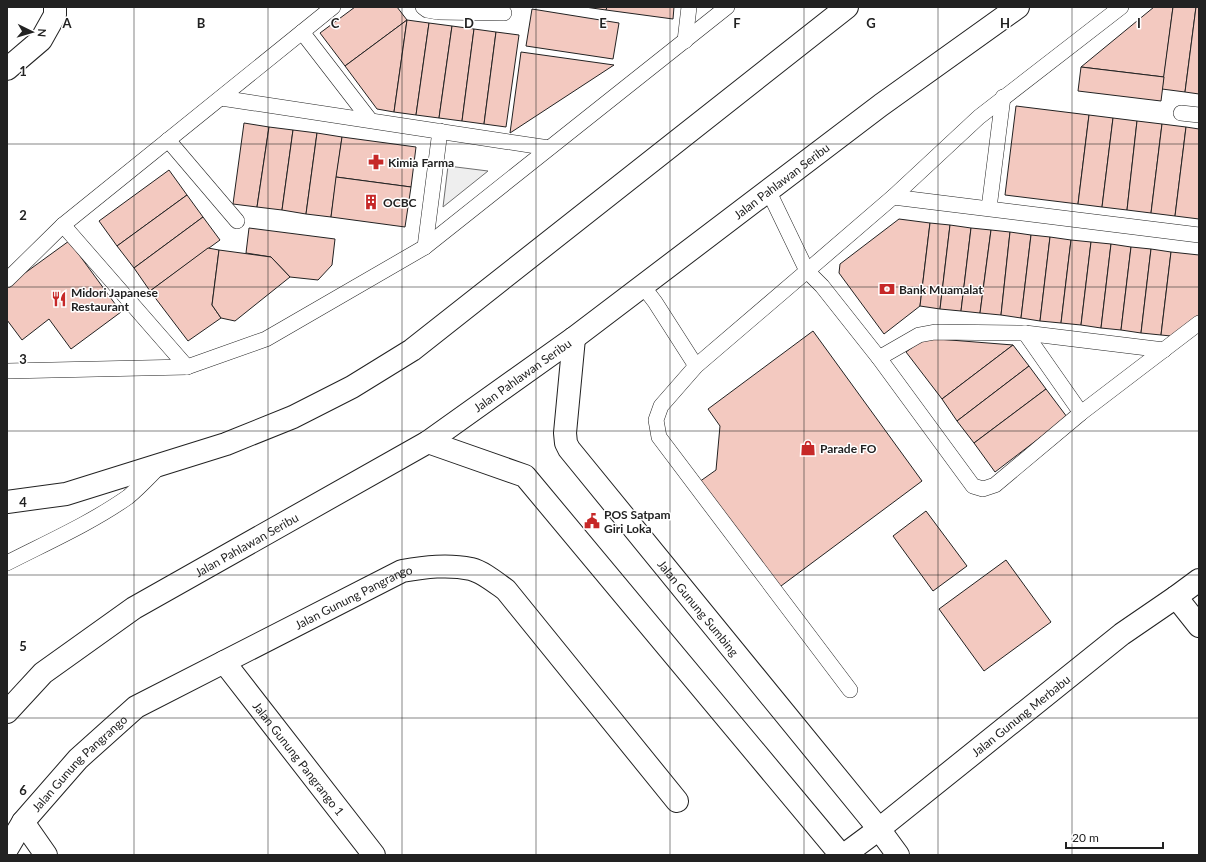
<svg xmlns="http://www.w3.org/2000/svg" width="1206" height="862" font-family="Lato,sans-serif">
<style>
.green{fill:#eee;stroke:#6f6f6f}
.building{fill:#f3c9c0;stroke:#222}
.lines{fill:none;stroke-linecap:round;stroke-linejoin:round}
.lane-casing{stroke:#222;stroke-width:16}
.street-casing{stroke:#222;stroke-width:24}
.primary-casing{stroke:#222;stroke-width:24}
.lane{stroke:#fff;stroke-width:15}
.street{stroke:#fff;stroke-width:22}
.primary{stroke:#fff;stroke-width:22}
.grid{fill:none;stroke:#222;stroke-width:1;stroke-opacity:0.55}
.labels{text-anchor:middle;dominant-baseline:central;stroke-width:3;stroke-linejoin:round;paint-order:stroke}
.poi-label{font-size:12px;font-weight:bold;fill:#222;stroke:#fff;text-anchor:start}
.street-label{font-size:12px;fill:#222;stroke:#fff}
.grid-label{font-size:13px;text-anchor:middle;font-weight:bold;fill:#222;stroke:#fff;stroke-width:3;stroke-linejoin:round;paint-order:stroke}
</style>
<rect width="100%" height="100%" fill="#fff"/>
<!-- green -->
<path class="green" d="M448 166 488 171 443 207Z"/>
<!-- building -->
<g class="building">
<path d="M355 7H397L407 20 345 66 320 33Z"/>
<path d="M585 7H607L606 10Z"/>
<path d="M607 7H674L673 19 606 10Z"/>
<path d="M1154 7H1173L1164 77 1081 67Z"/>
<path d="M1173 7H1196L1185 92 1162 89Z"/>
<path d="M1196 7 1199 8V94L1185 92Z"/>
<path d="M532 9 619 23 613 59 526 46Z"/>
<path d="M407 20 394 112 377 109 345 66Z"/>
<path d="M407 20 429 23 416 115 394 112Z"/>
<path d="M429 23 452 26 439 118 416 115Z"/>
<path d="M452 26 474 29 462 121 439 118Z"/>
<path d="M474 29 496 32 484 124 462 121Z"/>
<path d="M496 32 519 35 506 127 484 124Z"/>
<path d="M521 52 614 65 510 133Z"/>
<path d="M1081 67 1164 77 1161 101 1078 91Z"/>
<path d="M1016 106 1089 115 1078 204 1005 195Z"/>
<path d="M1089 115 1113 118 1102 207 1078 204Z"/>
<path d="M1113 118 1137 121 1127 210 1102 207Z"/>
<path d="M1137 121 1162 124 1151 213 1127 210Z"/>
<path d="M244 123 269 127 257 207 233 204Z"/>
<path d="M1162 124 1186 127 1175 216 1151 213Z"/>
<path d="M269 127 293 130 282 210 257 207Z"/>
<path d="M1186 127 1199 129V219L1175 216Z"/>
<path d="M293 130 317 133 306 214 282 210Z"/>
<path d="M317 133 342 137 331 217 306 214Z"/>
<path d="M342 137 416 147 411 187 336 177Z"/>
<path d="M169 170 187 195 117 246 99 221Z"/>
<path d="M336 177 411 187 405 227 331 217Z"/>
<path d="M187 195 203 217 134 268 117 246Z"/>
<path d="M203 217 220 240 150 291 134 268Z"/>
<path d="M899 219 930 223 920 306 884 334 839 273 840 264Z"/>
<path d="M930 223 950 225 940 309 920 306Z"/>
<path d="M950 225 971 228 961 311 940 309Z"/>
<path d="M249 228 335 239 332 265 318 280 290 277 271 257 246 253Z"/>
<path d="M971 228 991 230 980 313 961 311Z"/>
<path d="M991 230 1010 232 1001 315 980 313Z"/>
<path d="M1010 232 1031 235 1021 318 1001 315Z"/>
<path d="M1031 235 1050 237 1040 321 1021 318Z"/>
<path d="M1050 237 1071 240 1061 323 1040 321Z"/>
<path d="M1071 240 1091 242 1081 325 1061 323Z"/>
<path d="M69 241 121 312 71 349 49 319 22 340 7 320V286Z"/>
<path d="M1091 242 1111 244 1101 328 1081 325Z"/>
<path d="M1111 244 1131 247 1121 330 1101 328Z"/>
<path d="M1131 247 1151 249 1141 333 1121 330Z"/>
<path d="M208 248 219 250 212 305 221 318 188 341 150 291Z"/>
<path d="M1151 249 1171 252 1161 335 1141 333Z"/>
<path d="M219 250 271 257 290 277 235 321 221 318 212 305Z"/>
<path d="M1171 252 1199 255V317L1171 336 1161 335Z"/>
<path d="M813 331 922 481 777 589 699 482 716 470 720 426 708 409Z"/>
<path d="M925 338 1013 345 942 399 906 352Z"/>
<path d="M1013 345 1029 366 957 421 942 399Z"/>
<path d="M1029 366 1046 389 974 443 957 421Z"/>
<path d="M1046 389 1067 417 995 472 974 443Z"/>
<path d="M926 511 967 566 933 591 893 536Z"/>
<path d="M1006 560 1051 622 984 671 939 609Z"/>
</g>
<g class="lines">
<defs>
<g id="lane">
<path d="M423 7 427 10 438 12 504 13"/>
<path d="M1121 7 979 117 893 197 807 271 822 286 879 358 973 486 983 489 995 485 1081 413 1199 323"/>
<path d="M302 32 370 120"/>
<path d="M685 41 689 7"/>
<path d="M221 98 549 148"/>
<path d="M1181 113 1199 115"/>
<path d="M168 140 237 221"/>
<path d="M893 197 1199 235"/>
<path d="M989 208 1003 97"/>
<path d="M63 225 187 367"/>
<path d="M425 247 440 131"/>
<path d="M7 280 63 225 333 7"/>
<path d="M642 285 655 302 696 366 807 271 768 190"/>
<path d="M1025 333 1081 413"/>
<path d="M879 358 919 335 935 332 1025 333 1164 350"/>
<path d="M696 366 661 406 656 420 659 437 850 690"/>
<path d="M7 371 187 367 266 339 425 247 727 7"/>
<path d="M7 563C48 542 91 523 128 497 139 488 149 477 159 467"/>
</g>
<g id="street">
<path d="M7 69 41 40 55 15V7"/>
<path id="s1" d="M574 338 565 433 566 443 569 449 879 829 898 855"/>
<path d="M428 442 525 476 841 855"/>
<path d="M1176 597 1199 626"/>
<path id="s2" d="M224 662 374 855"/>
<path d="M23 822 46 855"/>
<path id="s3" d="M7 849 23 822 78 759 136 707 402 571C425 567 448 564 471 569 483 572 495 582 506 590L677 801"/>
<path id="s4" d="M844 855 879 829 1122 634 1176 597 1199 580"/>
</g>
<g id="primary">
<path d="M7 502 66 494 226 444 293 417 352 387 412 350 847 7"/>
<path id="s5" d="M7 712 43 673 134 608 428 442 574 338 881 105 1018 7"/>
</g>
</defs>
<!-- lane casing -->
<use href="#lane" class="lane-casing"/>
<!-- street casing -->
<use href="#street" class="street-casing"/>
<!-- primary casing -->
<use href="#primary" class="primary-casing"/>
<!-- lane -->
<use href="#lane" class="lane"/>
<!-- street -->
<use href="#street" class="street"/>
<!-- primary -->
<use href="#primary" class="primary"/>
</g>
<!-- grid -->
<path class="grid" d="M134 7V855M268 7V855M402 7V855M536 7V855M670 7V855M804 7V855M938 7V855M1072 7V855M7 144H1199M7 287H1199M7 431H1199M7 575H1199M7 718H1199"/>
<!-- icons -->
<defs>
<symbol id="pharmacy-bare" viewBox="-9 -9 18 18"><path d="M-2-6h4v4h4v4h-4v4h-4v-4h-4v-4h4Z" fill="#c62828" stroke="#fff" stroke-width="2.5" paint-order="stroke"/></symbol>
<symbol id="building-bare" viewBox="-9 -9 18 18"><path d="M-4-6H4V6H1V3H-1V6H-4ZM-2.5-4.3h1.7v1.8h-1.7ZM.8-4.3h1.7v1.8H.8ZM-2.5-1h1.7V.8h-1.7ZM.8-1h1.7V.8H.8Z" fill="#c62828" stroke="#fff" stroke-width="2.5" paint-order="stroke"/></symbol>
<symbol id="bank-bare" viewBox="-9 -9 18 18"><path d="M-6-4H6V4H-6ZM0-2.3a2.3 2.3 0 1 0 0 4.6a2.3 2.3 0 1 0 0-4.6Z" fill="#c62828" stroke="#fff" stroke-width="2.5" paint-order="stroke"/></symbol>
<symbol id="restaurant-bare" viewBox="-9 -9 18 18"><path d="M-5-6h1v4h1v-4h1v4h1v-4h1v5L-1.5 .5V6h-2V.5L-5-1ZM5-6V6H3V1.5H1.5Q1.5-4 5-6Z" fill="#c62828" stroke="#fff" stroke-width="2.5" paint-order="stroke"/></symbol>
<symbol id="shop-bare" viewBox="-9 -9 18 18"><path d="M-5-2.5h2.3a2.7 3.5 0 0 1 5.4 0H5L5.5 6h-11ZM-1.5-2.5h3a1.5 2.3 0 0 0-3 0Z" fill="#c62828" stroke="#fff" stroke-width="2.5" paint-order="stroke"/></symbol>
<symbol id="civic-bare" viewBox="-9 -9 18 18"><path d="M-.6-6.5H3V-4.5H.6V-3L4-1V1h2V6H-6V1h2V-1L-.6-3ZM-1.2 2.5V6h2.4V2.5Z" fill="#c62828" stroke="#fff" stroke-width="2.5" paint-order="stroke"/></symbol>
</defs>
<g fill-rule="evenodd">
<use href="#pharmacy-bare" x="365" y="151" width="22" height="22"/>
<use href="#building-bare" x="360" y="191" width="22" height="22"/>
<use href="#bank-bare" x="876" y="278" width="22" height="22"/>
<use href="#restaurant-bare" x="48" y="288" width="22" height="22"/>
<use href="#shop-bare" x="797" y="437" width="22" height="22"/>
<use href="#civic-bare" x="581" y="510" width="22" height="22"/>
</g>
<g class="labels">
<!-- poi labels -->
<g class="poi-label">
<text x="388" y="162">Kimia Farma</text>
<text x="383" y="202">OCBC</text>
<text x="899" y="289">Bank Muamalat</text>
<text x="71" y="292">Midori Japanese<tspan x="71" dy="14">Restaurant</tspan></text>
<text x="820" y="448">Parade FO</text>
<text x="604" y="514">POS Satpam<tspan x="604" dy="14">Giri Loka</tspan></text>
</g>
<!-- street labels -->
<g class="street-label">
<text stroke="none"><textPath href="#s5" startOffset="942">Jalan Pahlawan Seribu</textPath></text>
<text stroke="none"><textPath href="#s5" startOffset="618">Jalan Pahlawan Seribu</textPath></text>
<text stroke="none"><textPath href="#s5" startOffset="294">Jalan Pahlawan Seribu</textPath></text>
<text stroke="none"><textPath href="#s3" startOffset="437">Jalan Gunung Pangrango</textPath></text>
<text stroke="none"><textPath href="#s1" startOffset="317">Jalan Gunung Sumbing</textPath></text>
<text stroke="none"><textPath href="#s4" startOffset="225">Jalan Gunung Merbabu</textPath></text>
<text stroke="none"><textPath href="#s2" startOffset="122">Jalan Gunung Pangrango 1</textPath></text>
<text stroke="none"><textPath href="#s3" startOffset="113">Jalan Gunung Pangrango</textPath></text>
</g>
</g>
<g class="grid-label">
<text x="67" y="28">A</text>
<text x="201" y="28">B</text>
<text x="335" y="28">C</text>
<text x="469" y="28">D</text>
<text x="603" y="28">E</text>
<text x="737" y="28">F</text>
<text x="871" y="28">G</text>
<text x="1005" y="28">H</text>
<text x="1139" y="28">I</text>
<text x="23" y="76">1</text>
<text x="23" y="220">2</text>
<text x="23" y="364">3</text>
<text x="23" y="507">4</text>
<text x="23" y="651">5</text>
<text x="23" y="795">6</text>
</g>
<!-- border -->
<rect width="1206" height="862" fill="none" stroke="#222222" stroke-width="16"/>
<!-- north arrow -->
<g transform="translate(32 32) rotate(95)" stroke="#ffffff" stroke-width="3" paint-order="stroke">
<path d="M0-3L7 15L0 10L-7 15Z" fill="#222222"/>
<text y="-6" font-size="11" font-weight="bold" text-anchor="middle" fill="#222222">N</text>
</g>
<!-- scale -->
<path d="M1066 842v6h97v-6" fill="none" stroke="#222222" stroke-width="2"/>
<text x="1072" y="842" font-size="12" fill="#222222" stroke="#ffffff" stroke-width="3" paint-order="stroke">20 m</text>
</svg>
